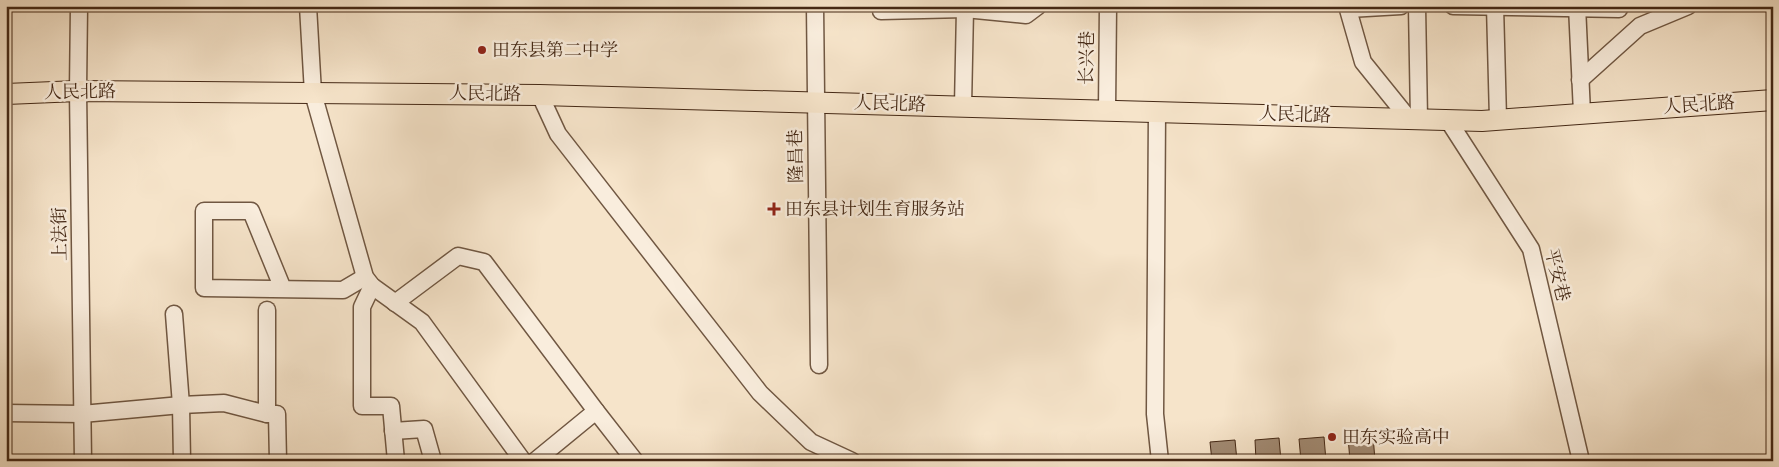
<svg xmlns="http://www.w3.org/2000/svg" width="1779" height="467" font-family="Cardo,'Noto Serif SC',serif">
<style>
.building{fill:#a18a73;stroke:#442815}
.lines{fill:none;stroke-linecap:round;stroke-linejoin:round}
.minor-casing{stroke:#705742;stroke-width:19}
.major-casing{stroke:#442815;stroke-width:22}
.minor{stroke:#f9eddd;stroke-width:16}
.major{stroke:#f6e4ca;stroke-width:20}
.poi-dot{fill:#8f2418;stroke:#f9eddd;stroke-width:2}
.labels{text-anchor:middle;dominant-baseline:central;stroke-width:5;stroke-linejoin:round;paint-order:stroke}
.poi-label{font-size:18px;fill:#442815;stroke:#f9eddd;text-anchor:start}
.street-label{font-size:18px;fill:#442815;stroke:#f9eddd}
</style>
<rect width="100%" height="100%" fill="#f6e4ca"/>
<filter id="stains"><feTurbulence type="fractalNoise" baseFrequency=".004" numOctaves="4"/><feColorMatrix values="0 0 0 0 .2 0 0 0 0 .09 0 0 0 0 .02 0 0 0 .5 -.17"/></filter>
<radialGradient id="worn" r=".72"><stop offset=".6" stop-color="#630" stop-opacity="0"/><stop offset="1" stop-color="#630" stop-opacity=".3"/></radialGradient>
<!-- building -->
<g class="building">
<path d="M1373 435 1375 461H1350L1348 437Z"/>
<path d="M1324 437 1326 461H1301L1299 439Z"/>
<path d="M1279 438 1281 461H1256L1255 440Z"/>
<path d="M1235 440 1237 461H1212L1210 442Z"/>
</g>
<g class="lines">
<defs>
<g id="minor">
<path d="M79 6 78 91 83 461"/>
<path d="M308 6 313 93 365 277 372 286 422 322 523 461"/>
<path d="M815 6 819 365"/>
<path d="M881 6V11L965 9 1026 15 1038 6"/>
<path d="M1347 6 1363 62 1409 119"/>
<path d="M1417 6 1419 119"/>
<path d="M1453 6 1619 9"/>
<path d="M1495 6 1498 119"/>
<path d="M1577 6 1582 113"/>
<path d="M1349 9 1401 6"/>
<path d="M1580 80 1640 26 1688 6"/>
<path d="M540 95 558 134 760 393 811 442 852 461"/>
<path d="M963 106 965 9"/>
<path d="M1107 110 1108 6"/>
<path d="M1157 112 1155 414 1160 461"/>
<path d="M1448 120 1531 249 1581 461"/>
<path d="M372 286 362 307V406H391L396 461"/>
<path d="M283 289 251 211H204V288L343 290 365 277"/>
<path d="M395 303 458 256 484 262 596 411 635 461"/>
<path d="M267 310V414"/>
<path d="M174 314 181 405 182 461"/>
<path d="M6 413 82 414 181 405 224 403 267 414H277L278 461"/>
<path d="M393 431 424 429 433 461"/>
<path d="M535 461 596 411"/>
</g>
<path id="major" d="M6 94 78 91 540 95 1482 121 1773 100"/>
</defs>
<!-- minor casing -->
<use href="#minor" class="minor-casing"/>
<!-- major casing -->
<use href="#major" class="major-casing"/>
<!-- minor -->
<use href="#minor" class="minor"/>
<!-- major -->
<use href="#major" class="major"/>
</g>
<!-- markers -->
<g class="poi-dot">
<circle cx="482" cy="50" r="5"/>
<path d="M771.5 201.5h5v5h5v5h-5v5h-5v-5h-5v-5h5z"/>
<circle cx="1332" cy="437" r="5"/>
</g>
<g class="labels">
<!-- poi labels -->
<g class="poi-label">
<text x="492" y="50">田东县第二中学</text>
<text x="785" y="209">田东县计划生育服务站</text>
<text x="1342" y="437">田东实验高中</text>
</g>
<!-- street labels -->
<g class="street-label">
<text transform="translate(1087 58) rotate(-89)">长兴巷</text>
<text transform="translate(80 92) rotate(-1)">人民北路</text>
<text transform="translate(485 94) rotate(1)">人民北路</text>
<text transform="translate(890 104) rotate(2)">人民北路</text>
<text transform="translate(1699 105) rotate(-4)">人民北路</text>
<text transform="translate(1295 115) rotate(2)">人民北路</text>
<text transform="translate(796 156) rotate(-91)">隆昌巷</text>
<text transform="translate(60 234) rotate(-91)">上法街</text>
<text transform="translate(1557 275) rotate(76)">平安巷</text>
</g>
</g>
<!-- margin -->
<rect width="1779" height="467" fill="none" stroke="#f6e4ca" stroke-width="25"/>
<rect x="8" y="8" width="1764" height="452" fill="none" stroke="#442815" stroke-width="2.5"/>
<rect x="12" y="12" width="1754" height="442" fill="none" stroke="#442815"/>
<rect width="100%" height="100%" filter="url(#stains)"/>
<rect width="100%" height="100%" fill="url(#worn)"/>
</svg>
